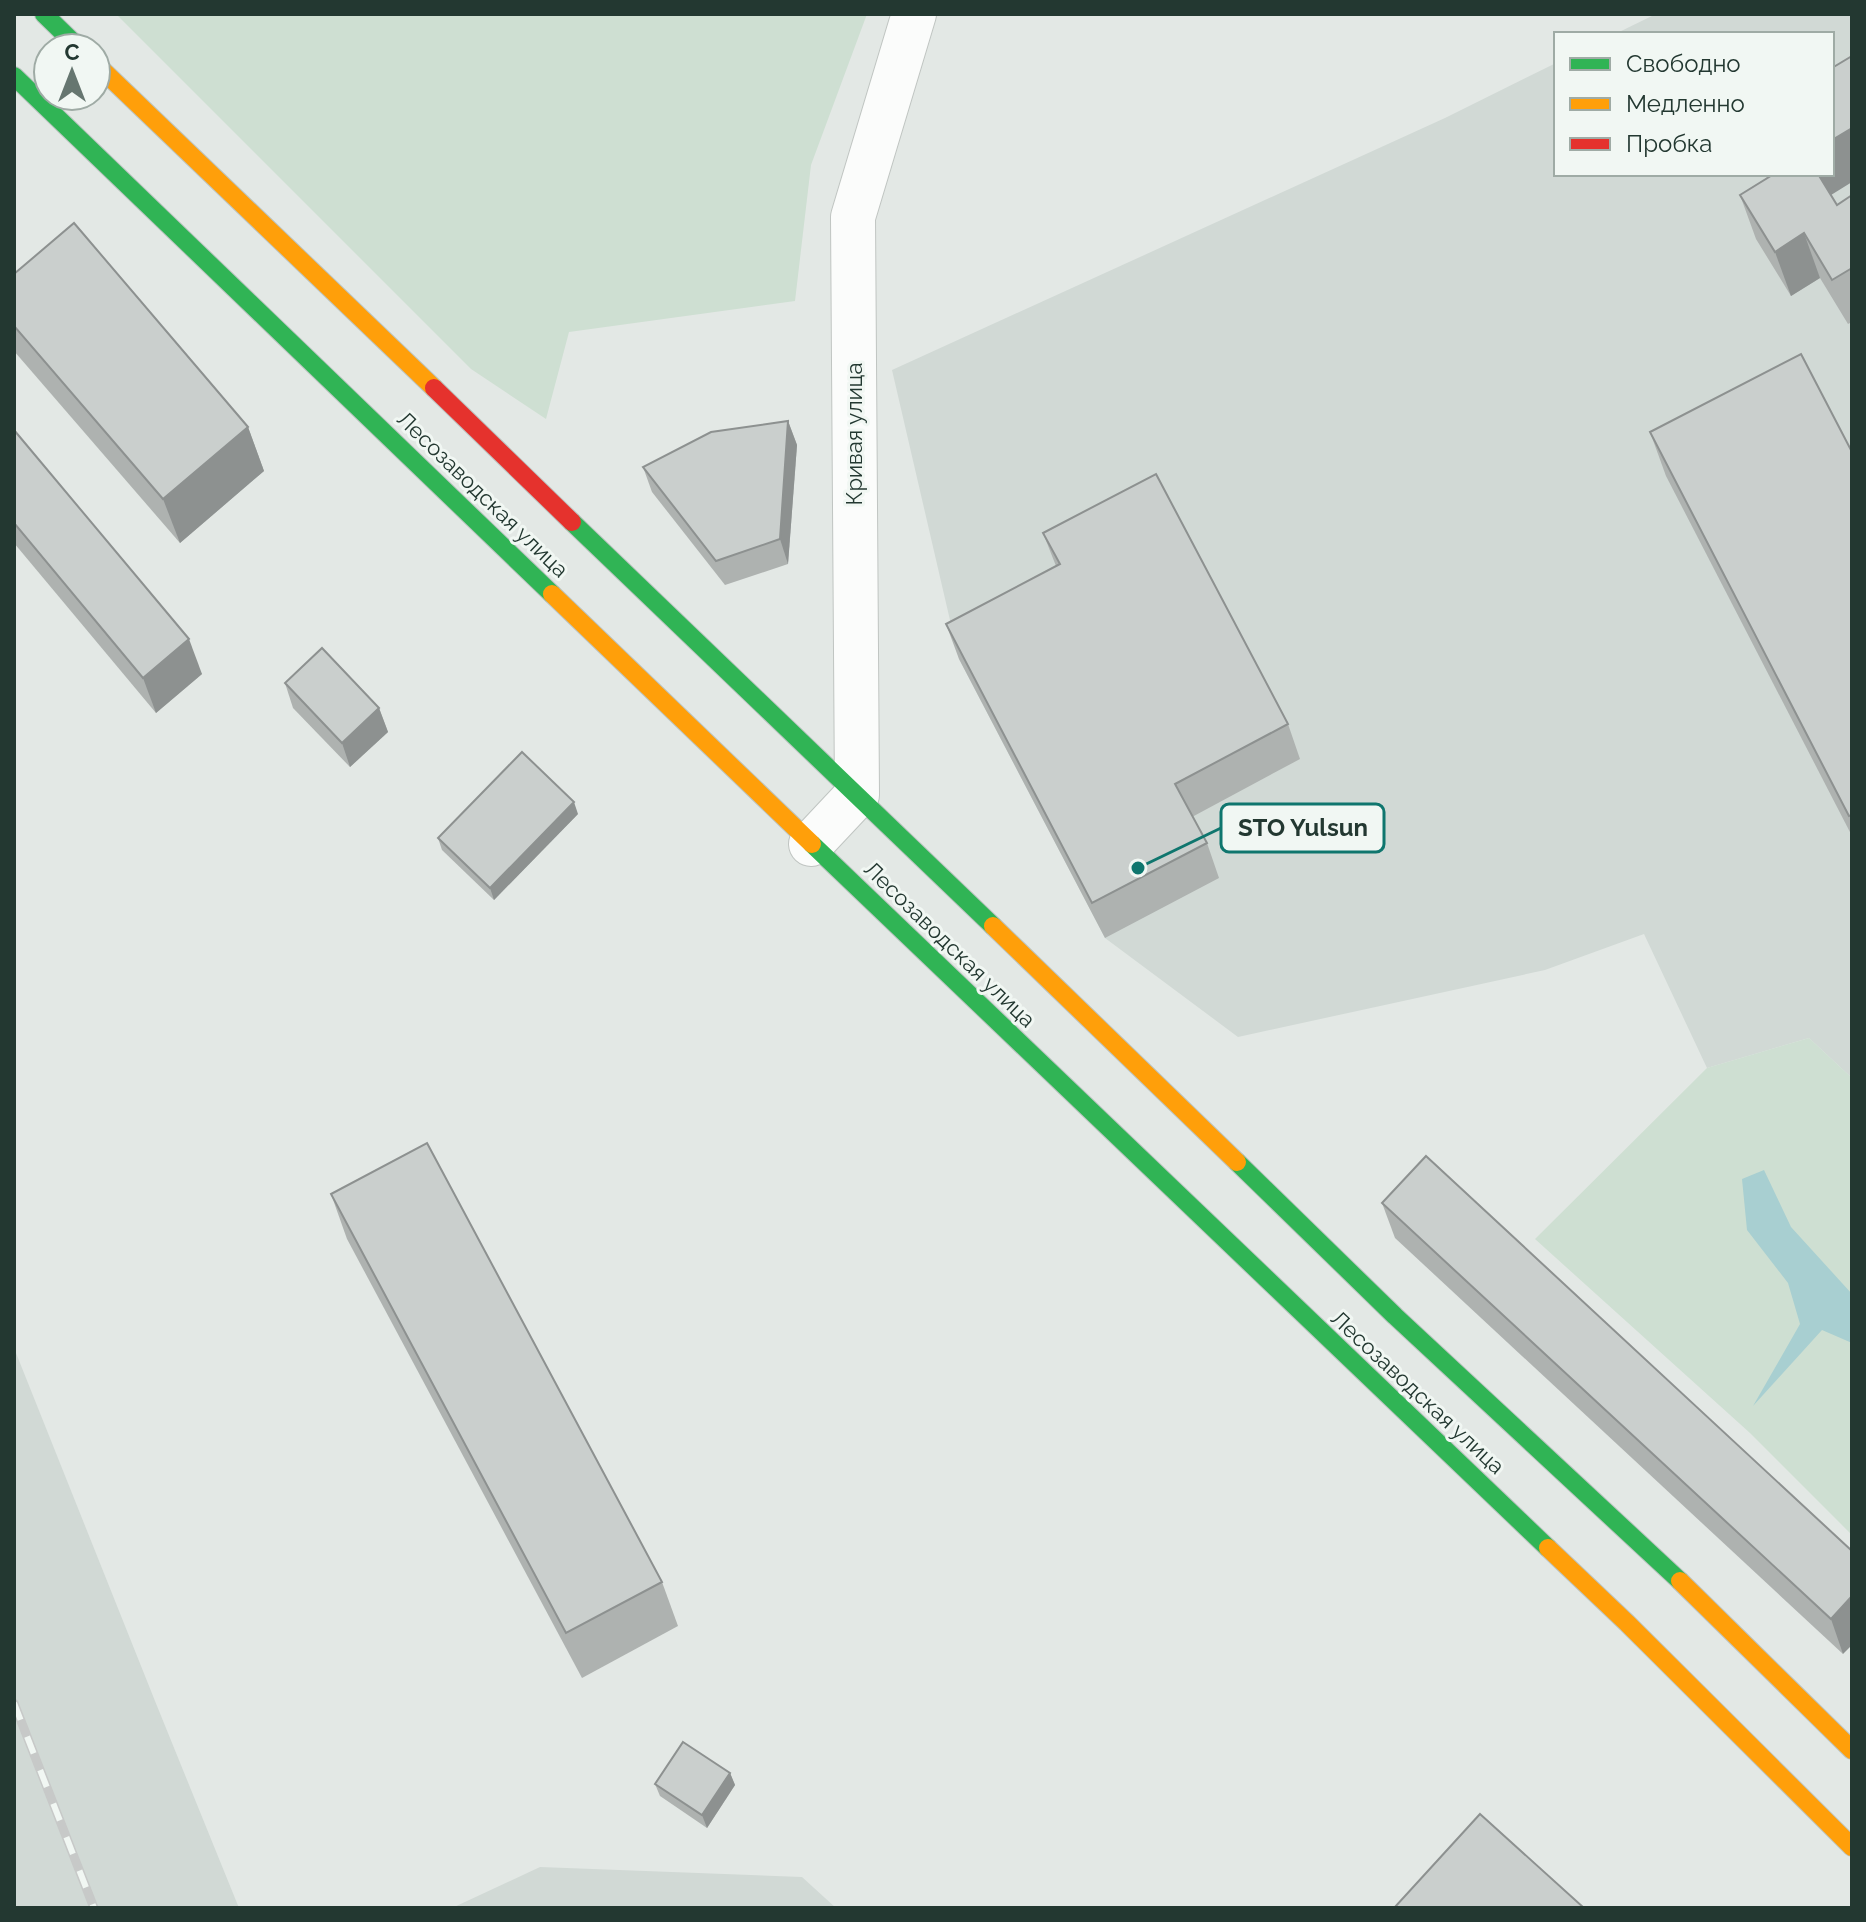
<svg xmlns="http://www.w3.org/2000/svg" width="1866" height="1922" font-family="Raleway,sans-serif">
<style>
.built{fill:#d1d9d5}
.green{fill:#cedfd2}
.water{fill:#a8cfd1}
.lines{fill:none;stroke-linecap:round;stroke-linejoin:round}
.street-casing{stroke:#c0c5c2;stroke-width:46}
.fast-casing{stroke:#bcc4c1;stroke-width:20}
.slow-casing{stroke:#bcc4c1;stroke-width:20}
.jam-casing{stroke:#bcc4c1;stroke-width:20}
.street{stroke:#fbfcfb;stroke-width:44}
.fast{stroke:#30b455;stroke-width:18}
.slow{stroke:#ff9f0a;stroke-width:18}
.jam{stroke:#e5322d;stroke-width:18}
.rail-casing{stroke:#c7c9c8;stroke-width:9}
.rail{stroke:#f1f7f3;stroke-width:6;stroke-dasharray:18;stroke-linecap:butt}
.wall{fill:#aeb2b0}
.shaded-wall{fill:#8d9190}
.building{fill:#cacfcd;stroke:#8d9190;stroke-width:2}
.labels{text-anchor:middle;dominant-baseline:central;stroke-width:6;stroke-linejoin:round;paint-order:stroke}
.street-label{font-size:22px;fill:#233831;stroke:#f1f7f3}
.leader{fill:none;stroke:#0f766e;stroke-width:3}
.callout-dot{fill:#0f766e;stroke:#f1f7f3;stroke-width:3}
.callout{fill:#f1f7f3;stroke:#0f766e;stroke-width:3}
.callout-label{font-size:24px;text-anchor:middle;font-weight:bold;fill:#233831}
</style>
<rect width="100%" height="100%" fill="#e3e8e5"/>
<!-- built -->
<g class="built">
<path d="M1656 14H1852V1078L1809 1038 1707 1068 1644 934 1545 970 1238 1037 1105 938 959 659 892 370 1445 118 1556 63V174H1832V34H1615Z"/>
<path d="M14 1348 155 1701 239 1908H14Z"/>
<path d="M540 1867 802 1877 836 1908H452Z"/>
</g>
<!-- green -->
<g class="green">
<path d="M116 14H867L811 165 795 301 569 332 546 419 471 369Z"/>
<path d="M1809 1038 1852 1078V1535L1750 1433 1535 1239 1707 1068Z"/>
</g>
<!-- water -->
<path class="water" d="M1764 1170 1791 1227 1852 1294V1343L1822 1330 1753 1406 1800 1324 1788 1283 1747 1230 1742 1179Z"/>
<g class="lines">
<defs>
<path id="street" d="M811 844 857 795 853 217 914 14"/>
<g id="fast">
<path d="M44 14 79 48"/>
<path d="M14 76 552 594"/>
<path d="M572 522 993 926"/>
<path d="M812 844 1548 1548"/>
<path d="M1237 1162 1395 1316 1680 1581"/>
</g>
<g id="slow">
<path d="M96 64 434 388"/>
<path d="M552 594 812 844"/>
<path d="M993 926 1237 1162"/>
<path d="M1548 1548 1627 1623 1852 1847"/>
<path d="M1680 1581 1852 1750"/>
</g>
<path id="jam" d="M434 388 572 522"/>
</defs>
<!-- street casing -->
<use href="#street" class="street-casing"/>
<!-- fast casing -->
<use href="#fast" class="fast-casing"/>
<!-- slow casing -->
<use href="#slow" class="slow-casing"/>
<!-- jam casing -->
<use href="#jam" class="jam-casing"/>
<!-- street -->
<use href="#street" class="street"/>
<!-- fast -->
<use href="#fast" class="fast"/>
<!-- slow -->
<use href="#slow" class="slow"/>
<!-- jam -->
<use href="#jam" class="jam"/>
<defs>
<path id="rail" d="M14 1703 94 1908"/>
</defs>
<!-- rail casing -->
<use href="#rail" class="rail-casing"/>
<!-- rail -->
<use href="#rail" class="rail"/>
</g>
<!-- wall -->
<g class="wall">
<path d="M1764 174H1832L1831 195 1837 205 1852 195V322L1848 324 1820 278 1791 296 1756 239 1740 195 1767 178Z"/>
<path d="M14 274 248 427 264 471 180 543 14 351Z"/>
<path d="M788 421 797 445 788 564 725 585 652 492 643 467Z"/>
<path d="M14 430 202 674 156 713 14 543Z"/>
<path d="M1650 432 1852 452V836L1666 476Z"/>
<path d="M1043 533 1288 724 1300 759 1192 817 1207 843 1219 878 1105 938 959 659 946 624 1056 566Z"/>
<path d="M285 683 379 708 388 732 350 767 293 708Z"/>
<path d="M578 814 494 900 442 850 438 838Z"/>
<path d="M331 1194 662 1582 678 1626 582 1678 347 1239Z"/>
<path d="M1382 1203 1852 1551 1843 1654 1395 1238Z"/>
<path d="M730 1773 735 1785 707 1828 660 1796 655 1784Z"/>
</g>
<!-- shaded-wall -->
<g class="shaded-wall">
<path d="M1852 128V182L1823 200 1814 174H1832V140Z"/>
<path d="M1804 233 1820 278 1791 296 1775 252Z"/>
<path d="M788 421 797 445 788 564 780 539Z"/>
<path d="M248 427 264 471 180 543 163 499Z"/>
<path d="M189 639 202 674 156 713 143 678Z"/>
<path d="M379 708 388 732 350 767 342 743Z"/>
<path d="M574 802 578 814 494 900 490 888Z"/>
<path d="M1852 1596V1645L1843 1654 1831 1619Z"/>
<path d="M730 1773 735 1785 707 1828 702 1815Z"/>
</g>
<!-- building -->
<g class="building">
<path d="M1852 56V128L1832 140V68Z"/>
<path d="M1774 174H1818L1837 205 1852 195V268L1832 280 1804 233 1775 252 1740 195Z"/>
<path d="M74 223 248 427 163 499 14 326V274Z"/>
<path d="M1801 354 1852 452V815L1849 816 1650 432Z"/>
<path d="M788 421 780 539 716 561 643 467 711 432Z"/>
<path d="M14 430 189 639 143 678 14 523Z"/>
<path d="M1156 474 1288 724 1175 784 1207 843 1092 903 946 624 1060 564 1043 533Z"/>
<path d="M322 648 379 708 342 743 285 683Z"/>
<path d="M522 752 574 802 490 888 438 838Z"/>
<path d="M427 1143 662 1582 566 1633 331 1194Z"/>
<path d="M1426 1156 1852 1551V1596L1831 1619 1382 1203Z"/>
<path d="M683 1742 730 1773 702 1815 655 1784Z"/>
<path d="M1480 1814 1584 1908H1394Z"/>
</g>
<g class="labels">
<!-- street labels -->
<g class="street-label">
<text transform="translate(854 434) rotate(-90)">Кривая улица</text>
<text transform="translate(483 494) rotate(44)">Лесозаводская улица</text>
<text transform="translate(950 944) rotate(44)">Лесозаводская улица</text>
<text transform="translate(1418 1392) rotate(43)">Лесозаводская улица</text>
</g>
</g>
<!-- callouts -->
<path class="leader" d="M1138 868L1221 828"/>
<circle class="callout-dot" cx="1138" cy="868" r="8"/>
<rect class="callout" x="1221" y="804" width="163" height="48" rx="8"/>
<g class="callout-label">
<text x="1303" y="836">STO Yulsun</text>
</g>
<!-- border -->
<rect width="1866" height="1922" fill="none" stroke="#233831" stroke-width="32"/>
<!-- legend -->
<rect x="1554" y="32" width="280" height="144" fill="#f1f7f3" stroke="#9faba5" stroke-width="2"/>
<rect x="1570" y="58" width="40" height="12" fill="#30b455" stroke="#9faba5" stroke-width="2"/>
<text x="1626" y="72" font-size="24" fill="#233831">Свободно</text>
<rect x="1570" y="98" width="40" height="12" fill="#ff9f0a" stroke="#9faba5" stroke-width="2"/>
<text x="1626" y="112" font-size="24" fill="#233831">Медленно</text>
<rect x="1570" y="138" width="40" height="12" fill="#e5322d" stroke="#9faba5" stroke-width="2"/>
<text x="1626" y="152" font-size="24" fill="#233831">Пробка</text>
<!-- north arrow -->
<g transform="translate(72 72)"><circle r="38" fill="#f1f7f3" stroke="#9faba5" stroke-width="2"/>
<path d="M0-6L14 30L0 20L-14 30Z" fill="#667670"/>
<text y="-12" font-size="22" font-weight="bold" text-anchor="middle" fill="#233831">С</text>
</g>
</svg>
